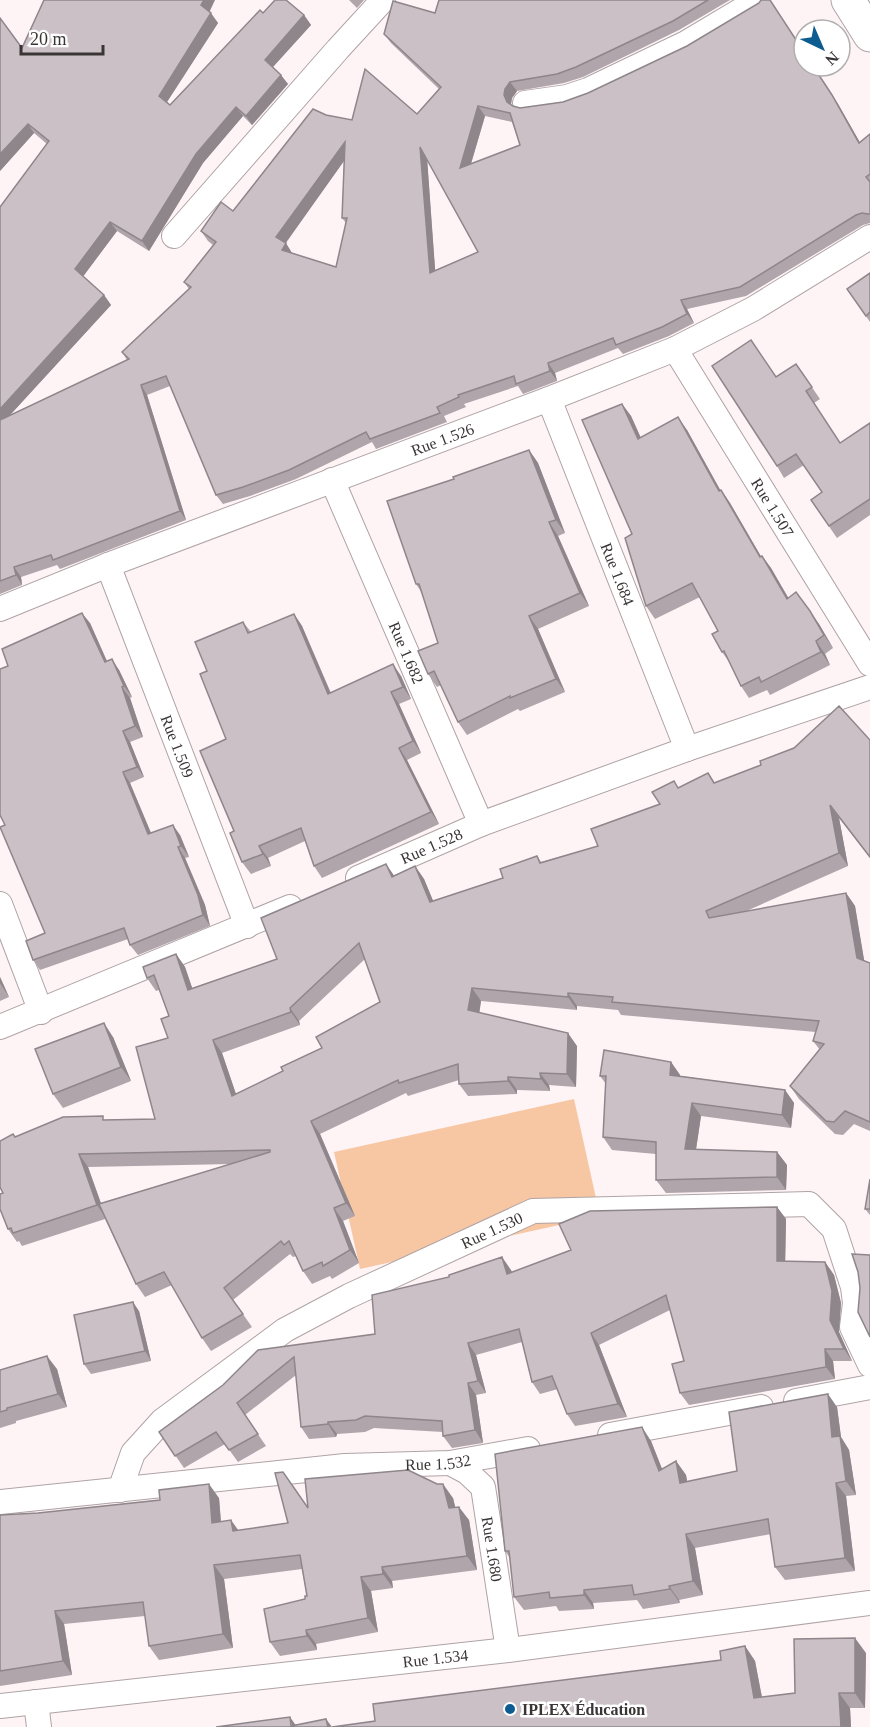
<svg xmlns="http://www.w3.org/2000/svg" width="870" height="1727" font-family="'Times New Roman',serif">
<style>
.green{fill:#f7c6a3}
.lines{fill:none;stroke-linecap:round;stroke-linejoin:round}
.street-casing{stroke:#afa3a5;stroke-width:26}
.secondary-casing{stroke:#afa3a5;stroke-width:35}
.street{stroke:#fff;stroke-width:24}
.secondary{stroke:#fff;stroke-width:33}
.wall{fill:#afa5aa;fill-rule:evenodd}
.shaded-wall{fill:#8e868b}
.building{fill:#cbc0c6;stroke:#8e868b;stroke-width:1.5;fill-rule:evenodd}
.poi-dot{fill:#0d5c8f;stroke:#fff;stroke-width:2}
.labels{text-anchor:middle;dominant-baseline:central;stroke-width:5;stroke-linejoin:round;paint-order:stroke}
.street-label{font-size:16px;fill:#3a3535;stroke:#fff}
.poi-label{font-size:16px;font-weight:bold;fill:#3a3535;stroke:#fff;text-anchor:start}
</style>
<rect width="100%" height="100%" fill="#fef4f6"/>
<!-- green -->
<path class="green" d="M574 1099 600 1216 360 1269 334 1152Z"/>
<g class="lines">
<defs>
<g id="street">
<path d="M525 103 567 97 588 90 686 43 758 0"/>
<path d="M174 236 338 49 383 0"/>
<path id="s1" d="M675 349 870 664"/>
<path id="s2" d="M549 399 687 749"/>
<path id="s3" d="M332 480 481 824"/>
<path id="s4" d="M108 565 247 926"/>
<path id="s5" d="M0 609 108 565 549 399 675 349 753 309 870 237"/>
<path id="s6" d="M358 878 481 824 687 749 870 687"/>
<path d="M0 904 41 1012"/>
<path d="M0 1027 290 907"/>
<path d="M796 1401 870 1387"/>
<path d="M610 1435 761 1407"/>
<path id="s7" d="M450 1463 467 1472 483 1487 508 1650"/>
<path id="s8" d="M120 1490 133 1453 162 1421 285 1330 349 1296 533 1211 809 1204 834 1229 853 1287 855 1303 852 1327 870 1365"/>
<path id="s9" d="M0 1502 345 1466 450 1463 528 1449"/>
<path d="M36 1702 39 1727"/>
<path id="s10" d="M0 1706 508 1650 870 1603"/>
</g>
<path id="secondary" d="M848 0 870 35"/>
</defs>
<!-- street casing -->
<use href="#street" class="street-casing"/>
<!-- secondary casing -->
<use href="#secondary" class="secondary-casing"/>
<!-- street -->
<use href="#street" class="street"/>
<!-- secondary -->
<use href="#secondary" class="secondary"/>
</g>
<!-- wall -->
<g class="wall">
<path d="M349 0H364L357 8Z"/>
<path d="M439 0H730L679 30 583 77 564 83 517 91 512 98 511 105 520 108 813 66 838 104 860 143 870 134V223L863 225 746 296 687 309 694 323 669 336 623 354 618 348 555 373 557 381 523 394 518 386 464 404 466 407 444 416 447 422 376 449 372 442 296 479 250 496 223 504 216 495 170 386 147 395 186 520 60 569 57 565 21 577 22 585 0 594V207L47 144 34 133 0 171V18L22 48 209 12 218 23 167 102 170 105 263 13 304 15 311 25 273 67 288 84 252 125 243 116 203 163 149 251 117 231 83 276 104 295 111 305 10 415 127 360 122 352 189 289 184 282 213 245 208 241 201 231 233 211 326 115 352 120 417 114 439 89 391 43 384 34 435 13ZM485 116 512 122 520 145 471 164ZM427 160 478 252 435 270ZM344 161 342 218 346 223 336 267 292 253 285 243Z"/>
<path d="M870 273V322L866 316Z"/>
<path d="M796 364 820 399 814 403 840 443 870 423V515L837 538 811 500 822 492 804 465 784 478 777 466 776 377Z"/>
<path d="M622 404 631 416 641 438 687 430 720 490H721L730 503 761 557 762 556 771 568 788 598 819 624 833 648 825 654 830 665 770 695 767 690 749 698 741 686 730 663 722 652 718 631 700 597 655 619 646 606 632 534Z"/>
<path d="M529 450 538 463 565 533 558 536 589 606 538 629 565 692 520 711 518 709 467 735 458 722 441 685 437 687 428 674 438 643 422 593 416 584 454 479Z"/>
<path d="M294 614 302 626 331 693 401 676 411 699 399 704 421 753 407 760 439 824 322 878 314 866 305 841 268 858 271 866 251 874 242 862 234 831 226 739 207 671 243 622 251 632Z"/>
<path d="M90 623 107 661 119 670 132 697 130 698 143 737 130 742 144 777 130 783 151 833 180 835 189 857 185 858 205 905 210 926 138 955 130 945 128 939 40 970 33 960 45 933 5 825 8 666Z"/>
<path d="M870 740V858L839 818 848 866 744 912 846 893 855 906 864 961 870 963V1131L854 1124 843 1135 835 1134 799 1099 790 1086 820 1050 813 1041 816 1032 621 1015 618 1010 577 1006V1010L481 1001 479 1012 577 1046 576 1087 549 1085 550 1091 517 1090V1094L468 1096 459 1084V1080L408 1096 406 1093 320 1134 355 1216 343 1221 359 1263 332 1279 330 1276 312 1284 303 1271 296 1256 293 1257 290 1254 233 1300 252 1327 211 1351 202 1338 172 1285 145 1297 136 1284 105 1219 22 1246 19 1241 17 1242 8 1229 3 1193 15 1137 106 1120 155 1119 168 1038 169 1016 159 990 156 991 147 978 176 954 185 967 192 988 277 959 386 864 394 876 415 866 424 879 433 901 503 878 537 856 541 862 598 846 660 804 678 788 708 773 715 783ZM365 959 380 1002 322 1048 283 1071 236 1094 222 1053 300 1025 299 1021ZM231 1164 101 1203 88 1167Z"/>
<path d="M0 977 9 997 0 1001Z"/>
<path d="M113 1037 131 1081 63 1108 53 1094Z"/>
<path d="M671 1062 680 1075V1076L785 1090 794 1103 791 1128 701 1116 696 1150 777 1152 787 1165 786 1190 666 1193 656 1180V1154L612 1150 603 1137 606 1084 600 1076Z"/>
<path d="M870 1179V1215L865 1209Z"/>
<path d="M777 1207 786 1219 785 1262H825L834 1275 841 1303 839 1332 852 1361H833L835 1379 689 1405 680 1393 684 1361 670 1310 599 1345 627 1417 575 1426 567 1414 558 1389 540 1394 532 1382 522 1342 476 1355 486 1393 476 1395 483 1443 452 1448 443 1436V1432L374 1428 365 1432 337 1434 336 1437 309 1439 301 1427 296 1375 245 1415 266 1446 238 1462 225 1444 184 1468 159 1432 223 1385 258 1350 375 1334 511 1270 512 1272Z"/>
<path d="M139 1311 151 1361 91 1374 84 1364Z"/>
<path d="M57 1369 67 1407 16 1421V1423L0 1428V1375Z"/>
<path d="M837 1407 841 1437 849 1450 856 1495 846 1496 855 1571 785 1580 775 1567 771 1534 695 1548 703 1595 679 1600 680 1603 643 1609 637 1600 593 1603 594 1609 559 1611 556 1606 524 1610 514 1597 510 1558 505 1551 651 1441 662 1469 676 1461 686 1475 687 1482 737 1471Z"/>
<path d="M219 1498 221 1521 239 1531 288 1523 307 1507 453 1498 455 1507 469 1520 477 1570 392 1581 393 1588 371 1591 378 1632 316 1644 317 1650 280 1656 270 1642 307 1596 302 1569 224 1579 233 1648 159 1660 149 1646 145 1616 64 1624 72 1675 0 1686V1515L38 1513Z"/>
<path d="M745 1646 755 1661 762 1697 795 1693 866 1653 865 1708H850L851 1727H332L375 1721 721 1660Z"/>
</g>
<!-- shaded-wall -->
<g class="shaded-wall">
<path d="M204 0H215L208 15 201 5Z"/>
<path d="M211 13 218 23 165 105 159 96Z"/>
<path d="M304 15 311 25 271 69 265 60Z"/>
<path d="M813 66 838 104 866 153 859 143Z"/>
<path d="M281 75 288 84 252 125 246 116Z"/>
<path d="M510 82 517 91 512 98 511 104 513 111 507 102 504 95 505 89Z"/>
<path d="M478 106 485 116 467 177 460 168Z"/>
<path d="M236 107 243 116 203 163 149 251 142 241 196 154Z"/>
<path d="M28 124 34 133 0 171V154Z"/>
<path d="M345 142 351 151 283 247 276 237Z"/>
<path d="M420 147 427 157 436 282 430 273Z"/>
<path d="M110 222 117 231 82 278 75 269Z"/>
<path d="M286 243 292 253 282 250Z"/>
<path d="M104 295 111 305 0 426V409Z"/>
<path d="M681 300 687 309 694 323 687 314Z"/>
<path d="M548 363 555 373 557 381 550 371Z"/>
<path d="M141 385 147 395 186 520 180 511Z"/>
<path d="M622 404 631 416 647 452 638 439Z"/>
<path d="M678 417 687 430 728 504 719 491Z"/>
<path d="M529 450 538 463 565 533 556 520Z"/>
<path d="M721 490 730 503 769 570 760 557Z"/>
<path d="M549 522 558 536 589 606 580 593Z"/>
<path d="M762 556 771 568 796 611 787 599Z"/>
<path d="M14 567 21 577 22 585 16 575Z"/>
<path d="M810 611 819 624 833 648 824 635Z"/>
<path d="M82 613 90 623 112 673 105 662Z"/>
<path d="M294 614 302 626 336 706 328 694Z"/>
<path d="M529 616 538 629 565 692 556 679Z"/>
<path d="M816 641 825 654 830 665 821 652Z"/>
<path d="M112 659 119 670 132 697 124 686Z"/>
<path d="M393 664 401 676 411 699 403 687Z"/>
<path d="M122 687 130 698 143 737 135 726Z"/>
<path d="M391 692 399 704 421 753 413 741Z"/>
<path d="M123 731 130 742 144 777 137 767Z"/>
<path d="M399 748 407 760 439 824 431 812Z"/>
<path d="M123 772 130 783 156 845 148 834Z"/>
<path d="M830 805 839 818 848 866 839 853Z"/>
<path d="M173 825 180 835 189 857 181 846Z"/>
<path d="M259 846 268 858 271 866 263 854Z"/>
<path d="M178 847 185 858 205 905 210 926 203 915Z"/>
<path d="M386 864 395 877H392Z"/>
<path d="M415 866 424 879 439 915 430 902Z"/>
<path d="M846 893 855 906 866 971 857 958Z"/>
<path d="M176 954 185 967 197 1002 188 990Z"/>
<path d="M0 977 9 997 0 983Z"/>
<path d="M472 988 481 1001 478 1023 468 1010Z"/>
<path d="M568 993 577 1006V1010L568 997Z"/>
<path d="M290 1008 299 1021 300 1025 291 1012Z"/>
<path d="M104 1023 113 1037 131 1081 121 1067Z"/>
<path d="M568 1033 577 1046 576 1087 567 1074Z"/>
<path d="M213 1040 222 1053 241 1109 232 1096Z"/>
<path d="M671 1062 680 1075 679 1088 670 1075Z"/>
<path d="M540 1073 549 1085 550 1091 541 1079Z"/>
<path d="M508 1077 517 1090V1094L508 1081Z"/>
<path d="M785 1090 794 1103 791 1128 782 1115Z"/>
<path d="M692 1103 701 1116 694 1162 685 1149Z"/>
<path d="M311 1121 320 1134 355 1216 346 1203Z"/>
<path d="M777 1152 787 1165 786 1190 777 1177Z"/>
<path d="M79 1154 88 1167 106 1218 97 1205Z"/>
<path d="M777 1207 786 1219 785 1273 777 1261Z"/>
<path d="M334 1208 343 1221 359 1263 350 1250Z"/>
<path d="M502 1257 511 1270 516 1286 507 1274Z"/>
<path d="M825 1262 834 1275 841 1303 839 1332 852 1361 844 1349 830 1320Z"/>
<path d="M133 1302 139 1311 151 1361 145 1351Z"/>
<path d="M591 1333 599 1345 627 1417 618 1404Z"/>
<path d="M468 1343 476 1355 486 1393 478 1381Z"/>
<path d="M825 1349 833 1361 835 1379 826 1367Z"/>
<path d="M47 1356 57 1369 67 1407 58 1394Z"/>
<path d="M468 1383 476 1395 483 1443 475 1430Z"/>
<path d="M828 1394 837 1407 841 1437 849 1450 856 1495 846 1481 832 1437Z"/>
<path d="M328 1422 337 1434 336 1437 328 1424Z"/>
<path d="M642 1427 651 1441 668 1484 659 1471Z"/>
<path d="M676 1461 686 1475 690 1497 680 1483Z"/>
<path d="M836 1483 846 1496 855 1571 845 1558Z"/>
<path d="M209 1484 219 1498 222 1537 212 1523Z"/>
<path d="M443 1484 453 1498 459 1522 449 1508Z"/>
<path d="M459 1507 469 1520 477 1570 467 1556Z"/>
<path d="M231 1520 241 1534 233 1531Z"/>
<path d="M686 1534 695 1548 703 1595 693 1581Z"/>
<path d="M214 1565 224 1579 233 1648 223 1634Z"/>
<path d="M382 1567 392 1581 393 1588 383 1574Z"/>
<path d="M361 1577 371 1591 378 1632 368 1618Z"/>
<path d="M669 1586 679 1600 680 1603 670 1589Z"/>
<path d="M584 1590 593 1603 594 1609 584 1595Z"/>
<path d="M55 1611 64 1624 72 1675 63 1661Z"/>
<path d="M306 1630 316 1644 317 1650 307 1636Z"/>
<path d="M855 1638 866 1653 865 1708 855 1693Z"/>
<path d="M745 1646 755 1661 765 1714 754 1698Z"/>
<path d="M839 1693 850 1708 851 1727H841Z"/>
<path d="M290 1717 297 1727H292Z"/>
<path d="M326 1719 332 1727H328Z"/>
</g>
<!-- building -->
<g class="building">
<path d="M44 0H204L201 5 211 13 159 96 170 105 260 10 263 13 275 0H286L304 15 265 60 281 75 246 116 236 107 196 154 142 241 110 222 75 269 104 295 0 409V207L49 141 28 124 0 154V18L22 48Z"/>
<path d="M439 0H708L673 21 576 67 557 74 510 82 505 89 504 95 507 102 513 106 520 108 563 102 588 93 687 46 759 3 761 0H770L804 52V66H813L832 95 859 143 870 134V174L866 177 870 182V214H868L862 213 856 215 740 287 681 300 687 314 662 327 616 345 613 338 548 363 550 371 516 384 514 376 458 395 459 397 437 407 440 413 370 439 366 432 289 470 243 487 216 495 166 376 141 385 180 511 53 560 51 555 14 567 16 575 0 581V420L129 359 122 352 191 287 184 282 216 242 201 231 221 202 233 211 313 109 326 115 352 120 365 69 417 114 441 87 384 34 393 1 435 13ZM478 106 510 113 520 145 460 168ZM345 142 342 218H347L336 267 282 250 286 243 276 237ZM420 147 478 252 430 273Z"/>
<path d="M870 273V312L866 316 847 289Z"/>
<path d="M751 340 776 377 796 364 812 387 806 391 840 443 870 423V499L829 526 811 500 822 492 796 454 777 466 712 366Z"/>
<path d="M622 404 638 439 678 417 719 491 721 490 760 557 762 556 787 599 796 592 810 611 824 635 816 641 821 652 761 682 759 677 741 686 724 651 722 652 712 634 718 631 692 583 646 606 625 538 632 534 582 420Z"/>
<path d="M529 450 556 520 549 522 580 593 529 616 556 679 510 698V696L458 722 434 671 428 674 418 651 438 643 419 584H416L387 501 454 479 453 477Z"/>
<path d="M82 613 105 662 112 659 124 686 122 687 135 726 123 731 137 767 123 772 148 834 173 825 181 846 178 847 198 895 203 915 130 945 124 928 33 960 26 941 45 933 0 827 5 825 0 815V669L8 666 2 649Z"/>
<path d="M294 614 328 694 393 664 403 687 391 692 413 741 399 748 431 812 314 866 301 828 259 846 263 854 242 862 230 833 234 831 200 751 226 739 200 674 207 671 195 642 243 622 248 633Z"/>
<path d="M839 706 870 740V857L830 805 839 853 706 911 709 918 846 893 857 958 870 963V1122L845 1111 834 1122 826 1121 790 1086 824 1044 813 1041 819 1021 612 1002 613 997 568 993V997L472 988 468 1010 568 1033 567 1074 540 1073 541 1079 508 1077V1081L459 1084 458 1064 399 1083 398 1080 311 1121 346 1203 334 1208 350 1250 323 1266 322 1262 303 1271 289 1241 284 1245 281 1241 224 1288 243 1314 202 1338 164 1272 136 1284 99 1204 270 1152V1150L79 1154 97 1205 13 1233 11 1228 8 1229 0 1209V1194L3 1193 0 1187V1141L13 1134 15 1137 63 1117 103 1116V1120L155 1119 136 1047 168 1038 161 1019 169 1016 154 975 147 978 143 967 176 954 188 990 277 959 261 918 386 864 392 877 415 866 430 902 503 878 500 869 537 856 540 863 598 846 591 829 660 804 652 792 674 781 678 788 708 773 714 783 761 765 760 761 794 748ZM359 943 380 1002 316 1037 322 1048 281 1067 283 1071 232 1096 213 1040 291 1012 290 1008Z"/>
<path d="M104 1023 121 1067 53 1094 35 1049Z"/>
<path d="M604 1050 671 1062 670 1075 785 1090 782 1115 692 1103 685 1149 777 1152V1177L656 1180V1142L603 1137 606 1076H600Z"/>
<path d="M870 1179V1209H865Z"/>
<path d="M777 1207V1261L825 1262 832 1291 830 1320 844 1349H825L826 1367 680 1393 672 1364 684 1361 666 1295 591 1333 618 1404 567 1414 552 1376 532 1382 519 1329 468 1343 478 1381 468 1383 475 1430 443 1436 442 1421 365 1416 356 1420 328 1422V1424L301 1427 294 1357 237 1403 258 1434 229 1450 216 1432 175 1456 159 1432 223 1385 258 1350 375 1334 372 1295 449 1277V1275L502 1257 507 1274 571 1250 559 1224 590 1211Z"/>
<path d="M852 1254 870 1255V1337L858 1312 860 1288 858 1272Z"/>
<path d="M133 1302 145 1351 84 1364 74 1315Z"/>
<path d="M47 1356 58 1394 7 1408V1410L0 1412V1370Z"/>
<path d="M828 1394 832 1437 840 1436 846 1481 836 1483 845 1558 775 1567 768 1519 686 1534 693 1581 669 1586 670 1589 634 1595 632 1585 584 1590V1595L550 1598 549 1592 514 1597 509 1551H505L495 1454 642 1427 659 1471 676 1461 680 1483 737 1471 729 1412Z"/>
<path d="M408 1470 437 1484H443L449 1508 459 1507 467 1556 382 1567 383 1574 361 1577 368 1618 306 1630 307 1636 270 1642 264 1609 305 1599V1596H307L300 1555 214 1565 223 1634 149 1646 143 1602 55 1611 63 1661 0 1671V1515L38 1513 160 1500 159 1490 209 1484 212 1523 231 1520 233 1531 288 1523 275 1473 283 1472 308 1508 305 1479Z"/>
<path d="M855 1638V1693H839L841 1727H332L375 1721 373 1704 721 1660 720 1651 745 1646 754 1698 795 1693 794 1639Z"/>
<path d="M290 1717 291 1726 326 1719 328 1727H216Z"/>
</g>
<!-- markers -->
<circle class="poi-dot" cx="510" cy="1709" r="6"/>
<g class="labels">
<!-- street labels -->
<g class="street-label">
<text stroke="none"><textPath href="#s5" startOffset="474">Rue 1.526</textPath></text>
<text stroke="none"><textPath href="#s1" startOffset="186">Rue 1.507</textPath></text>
<text stroke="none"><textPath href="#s2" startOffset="188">Rue 1.684</textPath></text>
<text stroke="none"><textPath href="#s3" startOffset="188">Rue 1.682</textPath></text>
<text stroke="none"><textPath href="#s4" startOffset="194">Rue 1.509</textPath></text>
<text stroke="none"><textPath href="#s6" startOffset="80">Rue 1.528</textPath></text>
<text stroke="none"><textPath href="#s8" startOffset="465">Rue 1.530</textPath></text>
<text stroke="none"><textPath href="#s9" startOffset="440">Rue 1.532</textPath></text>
<text stroke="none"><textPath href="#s7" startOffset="104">Rue 1.680</textPath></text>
<text stroke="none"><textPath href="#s10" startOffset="438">Rue 1.534</textPath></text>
</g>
<!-- poi labels -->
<g class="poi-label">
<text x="522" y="1709">IPLEX Éducation</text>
</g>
</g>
<!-- north arrow -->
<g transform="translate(822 48) rotate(136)"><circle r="28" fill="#ffffff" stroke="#b0aeae" stroke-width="1.5"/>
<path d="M0-4.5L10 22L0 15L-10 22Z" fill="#0d5c8f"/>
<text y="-9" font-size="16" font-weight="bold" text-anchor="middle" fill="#3a3535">N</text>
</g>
<!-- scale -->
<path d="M21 45v9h82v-9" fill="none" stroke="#3a3535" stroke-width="3"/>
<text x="30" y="45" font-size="18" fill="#3a3535" stroke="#ffffff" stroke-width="4.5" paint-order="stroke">20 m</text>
</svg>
